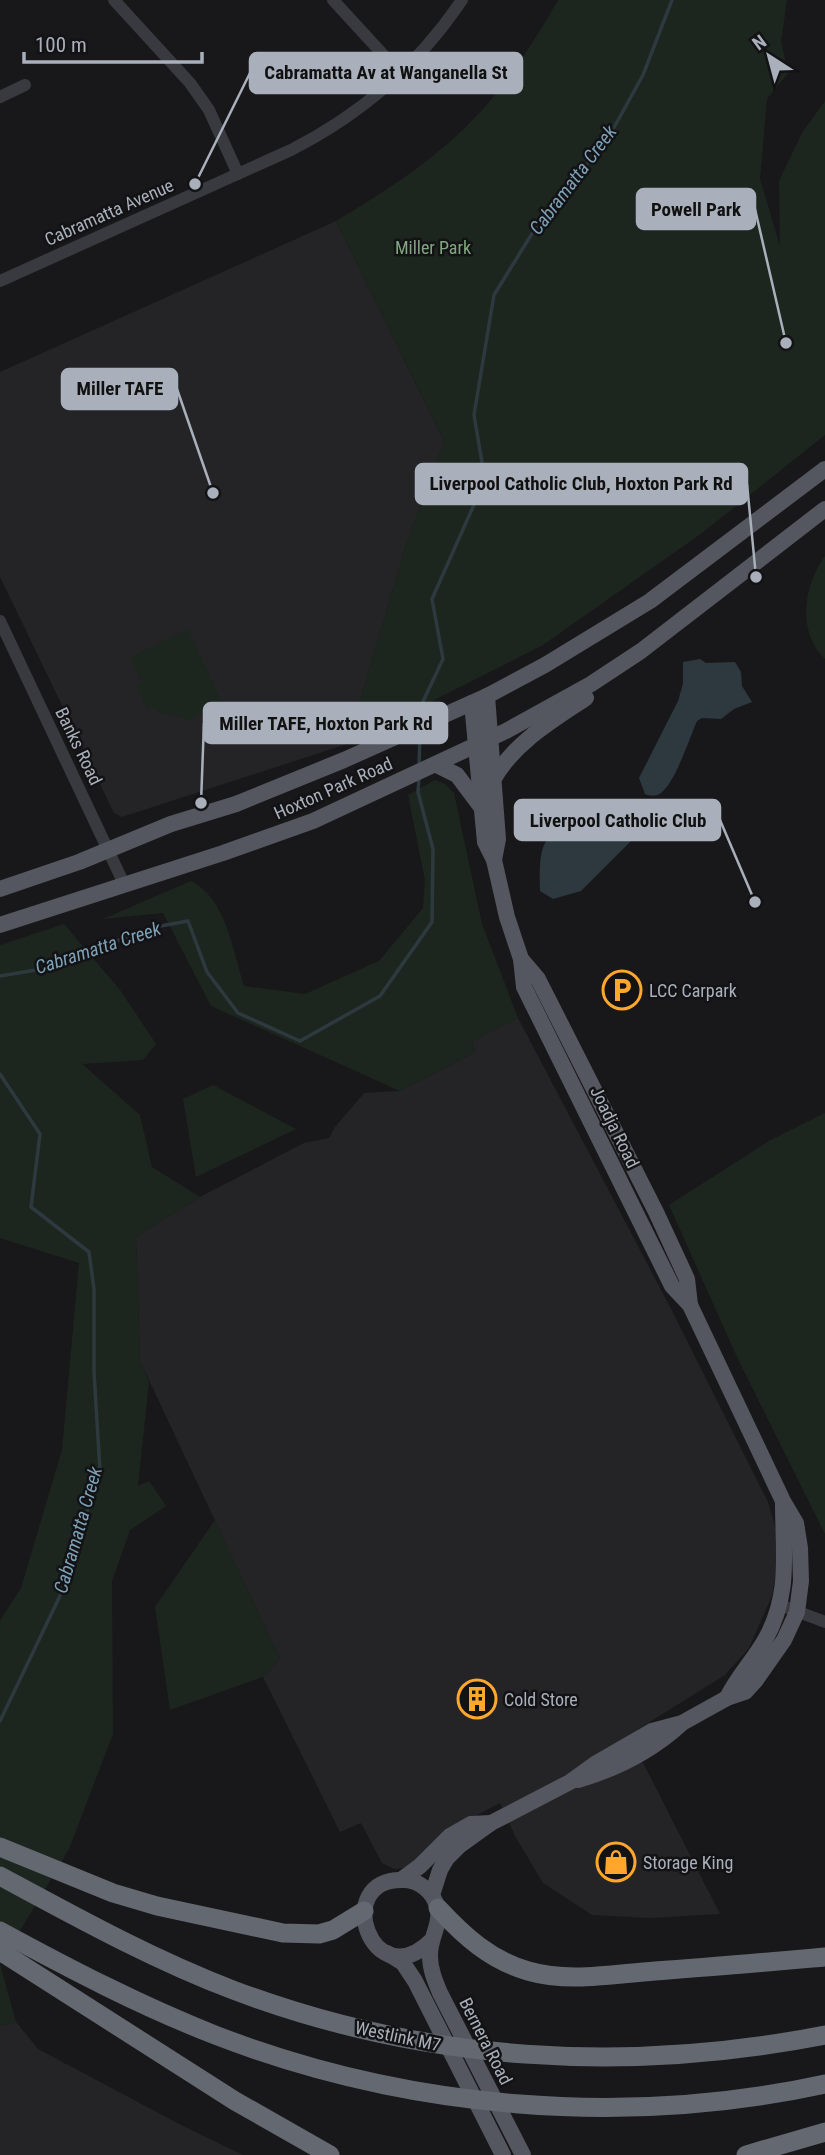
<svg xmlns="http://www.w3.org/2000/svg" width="825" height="2155" font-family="'Roboto Condensed',sans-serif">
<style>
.built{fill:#242427}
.green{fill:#1d261e}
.water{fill:#2d393f}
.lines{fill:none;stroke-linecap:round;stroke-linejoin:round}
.stream{stroke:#2d393f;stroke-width:3.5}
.minor{stroke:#393a40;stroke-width:12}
.major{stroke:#54575f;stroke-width:16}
.highway{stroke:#646971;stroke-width:19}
.labels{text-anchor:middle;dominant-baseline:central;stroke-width:5;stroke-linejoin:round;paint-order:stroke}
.street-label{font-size:18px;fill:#a9b0bb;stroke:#131315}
.park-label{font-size:18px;fill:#80a77f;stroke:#131315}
.poi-label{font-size:18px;fill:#a9b0bb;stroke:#131315;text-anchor:start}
.water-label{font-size:19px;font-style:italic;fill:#7ea1b8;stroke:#131315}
.leader{fill:none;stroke:#a9b0bb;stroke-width:2.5}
.callout-dot{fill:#a9b0bb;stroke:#131315;stroke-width:2.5}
.callout{fill:#a9b0bb;stroke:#a9b0bb;stroke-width:2.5}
.callout-label{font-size:19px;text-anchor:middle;font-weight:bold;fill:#111}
</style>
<rect width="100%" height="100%" fill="#18181a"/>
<!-- built -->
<g class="built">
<path d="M336 221 444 441 406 545 347 744 122 817 114 813 0 577V372Z"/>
<path d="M518 1018 669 1305 768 1502 776 1530 777 1567 772 1596 749 1648 725 1675 629 1735 720 1914 650 1918 592 1915 543 1883 515 1836 500 1803 452 1828 409 1866 403 1868 394 1869 382 1863 361 1823 340 1832 263 1677 280 1659 140 1361 136 1237 200 1197 304 1143 329 1138 335 1127 364 1093 400 1091 475 1052 472 1041Z"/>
<path d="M16 2022 38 2049 181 2125 243 2155H0V2026Z"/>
</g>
<!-- green -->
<g class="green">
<path d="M558 0H787L781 41 788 73 767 99 760 179 780 246 779 181 802 133 825 101V435L702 533 543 645 347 744 406 545 444 441 336 221C390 189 443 154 485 107 513 75 537 37 558 0Z"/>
<path d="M825 556V659C796 631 804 585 825 556Z"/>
<path d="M188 629 223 704 188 721C177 712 162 717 152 707L147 709 136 686 142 683 130 657Z"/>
<path d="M435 780 445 784 454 793 482 924 518 1018 472 1041 475 1052 400 1091 211 1006 163 913 103 919 191 881C226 898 233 951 244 986L305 994 379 961 423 908 425 880 408 795Z"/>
<path d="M64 924 120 990 156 1044 143 1060 82 1064 140 1115 152 1167 200 1197 136 1237 140 1361 149 1382 138 1486 149 1481 166 1506 130 1530 112 1581 113 1734 69 1849 0 1964 16 2022 0 2026V1621L21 1588 62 1450 79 1263 0 1238V945Z"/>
<path d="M213 1085 296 1129 196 1177 183 1099Z"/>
<path d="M825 1113V1534L737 1357 669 1205 769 1141Z"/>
<path d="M215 1520 280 1659 263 1677 170 1710 155 1607Z"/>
</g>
<!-- water -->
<g class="water">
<path d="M700 659 706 663 735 662 741 672 742 686 752 702 734 709 721 719 702 718 697 721C689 739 676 781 661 793 656 797 650 796 645 794L639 778 678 701 683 684V662Z"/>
<path d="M628 800 639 809 643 819 636 836 581 891 553 899 540 891C540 869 536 837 562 828 574 823 581 826 592 833L607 823Z"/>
</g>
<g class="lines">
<!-- stream -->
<g class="stream">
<path d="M420 721 419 710 443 659 432 599 485 480 474 415 494 295 546 211 606 142 643 75 672 0"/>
<path d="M419 767 420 733"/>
<path d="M0 976 48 968 150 928 188 921 207 972 238 1013 300 1041 380 996 432 922 433 849 418 792 419 778"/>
<path d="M0 1074 40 1134 31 1207 89 1252 94 1289V1372L100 1471 59 1598 0 1721"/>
</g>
<!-- minor -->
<g class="minor">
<path d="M114 0 190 83 209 110 238 174"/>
<path d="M333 0 400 73"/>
<path d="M0 97 25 85"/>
<path d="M0 281 291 150C360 115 419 64 462 0"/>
<path d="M0 621 125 886"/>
<path d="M780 1605 825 1622"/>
</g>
<!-- major -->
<g class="major">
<path d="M487 696 498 839 494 860"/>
<path d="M437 765 457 775 481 807"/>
<path d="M493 780C514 743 551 721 586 698"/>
<path d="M0 889 79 862 171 824 236 804 344 760 487 696 545 665 650 601 825 469"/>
<path d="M0 925 223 853 313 821 506 731 591 684 641 651 825 509"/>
<path d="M521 959 538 979 656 1212 687 1279 690 1305"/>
<path d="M727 1698C737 1677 753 1661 765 1640 791 1594 783 1553 783 1503"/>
<path d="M578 1780C616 1769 651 1751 680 1725"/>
<path d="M401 1880 420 1866 450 1836 471 1824 491 1823"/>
<path d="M432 1895 440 1870 447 1858 459 1846 491 1823 570 1782 595 1764 652 1731 682 1723 727 1698 745 1692 756 1680 784 1640 797 1612 801 1581 800 1548 796 1523 783 1501 690 1305 672 1286 524 987 521 959 507 917 494 860 485 842 472 703"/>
<path d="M432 1940C372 2000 330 1877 404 1880 416 1880 428 1888 434 1899 446 1920 429 1936 430 1956 430 1969 435 1981 440 1993L523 2155"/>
<path d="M387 1953 403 1963 415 1981 503 2155"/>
</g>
<!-- highway -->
<g class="highway">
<path d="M0 1847 113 1893 157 1906 283 1933 319 1934 333 1930 364 1911"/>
<path d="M0 1876C76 1917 152 1959 233 1990 423 2062 626 2074 825 2035"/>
<path d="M438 1908C464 1936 490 1960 528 1971 569 1983 613 1974 655 1971 712 1967 768 1962 825 1957"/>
<path d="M0 1931C70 1969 141 2006 215 2035 406 2109 624 2128 825 2084"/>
<path d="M0 1951 235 2101 330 2155"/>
<path d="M746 2155 825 2132"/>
</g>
</g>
<!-- icons -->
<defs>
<symbol id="parking-ring" viewBox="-11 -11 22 22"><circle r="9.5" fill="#131315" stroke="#fea72c" stroke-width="1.5"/><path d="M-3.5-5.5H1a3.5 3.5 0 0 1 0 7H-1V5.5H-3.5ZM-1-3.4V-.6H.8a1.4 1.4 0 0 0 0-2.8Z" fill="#fea72c"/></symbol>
<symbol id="building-ring" viewBox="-11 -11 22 22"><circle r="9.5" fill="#131315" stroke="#fea72c" stroke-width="1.5"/><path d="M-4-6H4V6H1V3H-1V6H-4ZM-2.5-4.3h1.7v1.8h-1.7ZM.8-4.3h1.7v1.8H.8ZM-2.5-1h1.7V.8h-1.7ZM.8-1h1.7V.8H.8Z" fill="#fea72c"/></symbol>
<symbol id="shop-ring" viewBox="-11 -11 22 22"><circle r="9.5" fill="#131315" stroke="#fea72c" stroke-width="1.5"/><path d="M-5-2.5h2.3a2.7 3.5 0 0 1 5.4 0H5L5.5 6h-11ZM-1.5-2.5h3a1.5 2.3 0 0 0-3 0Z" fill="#fea72c"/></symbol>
</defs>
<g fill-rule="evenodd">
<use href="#parking-ring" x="600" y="968" width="44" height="44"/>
<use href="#building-ring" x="455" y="1677" width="44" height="44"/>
<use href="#shop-ring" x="594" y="1840" width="44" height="44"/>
</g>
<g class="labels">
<!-- street labels -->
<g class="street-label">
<text transform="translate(109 212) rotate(-24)">Cabramatta Avenue</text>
<text transform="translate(79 746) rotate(64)">Banks Road</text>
<text transform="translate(333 788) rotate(-24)">Hoxton Park Road</text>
<text transform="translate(615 1127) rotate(64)">Joadja Road</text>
<text transform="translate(398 2036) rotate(12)">Westlink M7</text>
<text transform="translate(486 2041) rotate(63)">Bernera Road</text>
</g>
<!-- park labels -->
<g class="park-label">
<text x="433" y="247">Miller Park</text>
</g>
<!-- poi labels -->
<g class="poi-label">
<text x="649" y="990">LCC Carpark</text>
<text x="504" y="1699">Cold Store</text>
<text x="643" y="1862">Storage King</text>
</g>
<!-- water labels -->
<g class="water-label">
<text transform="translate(573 180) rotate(-53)">Cabramatta Creek</text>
<text transform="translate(98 948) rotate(-18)">Cabramatta Creek</text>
<text transform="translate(78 1530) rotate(-74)">Cabramatta Creek</text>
</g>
</g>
<!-- callouts -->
<path class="leader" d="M195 184L250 73M786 343L755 209M213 493L177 389M756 577L747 484M201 803L204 723M755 902L720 820"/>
<g class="callout-dot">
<circle cx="195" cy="184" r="7"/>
<circle cx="786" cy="343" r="7"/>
<circle cx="213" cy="493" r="7"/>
<circle cx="756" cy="577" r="7"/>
<circle cx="201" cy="803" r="7"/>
<circle cx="755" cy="902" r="7"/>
</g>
<g class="callout">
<rect x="250" y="53" width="272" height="40" rx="7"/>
<rect x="637" y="189" width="118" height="40" rx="7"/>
<rect x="62" y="369" width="115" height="40" rx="7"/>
<rect x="416" y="464" width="331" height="40" rx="7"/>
<rect x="204" y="703" width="243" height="40" rx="7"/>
<rect x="515" y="800" width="205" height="40" rx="7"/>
</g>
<g class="callout-label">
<text x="386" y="79">Cabramatta Av at Wanganella St</text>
<text x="696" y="216">Powell Park</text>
<text x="120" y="395">Miller TAFE</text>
<text x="581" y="490">Liverpool Catholic Club, Hoxton Park Rd</text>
<text x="326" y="730">Miller TAFE, Hoxton Park Rd</text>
<text x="618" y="827">Liverpool Catholic Club</text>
</g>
<!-- north arrow -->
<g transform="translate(769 56) rotate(324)" stroke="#131315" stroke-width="5" paint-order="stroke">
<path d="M0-5L12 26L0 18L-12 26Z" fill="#a9b0bb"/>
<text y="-10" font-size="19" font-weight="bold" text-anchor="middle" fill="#a9b0bb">N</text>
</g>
<!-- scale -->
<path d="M24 52v10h178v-10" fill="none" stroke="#a9b0bb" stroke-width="3.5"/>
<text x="35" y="52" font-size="21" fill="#a9b0bb" stroke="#131315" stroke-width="5" paint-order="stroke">100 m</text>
</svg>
